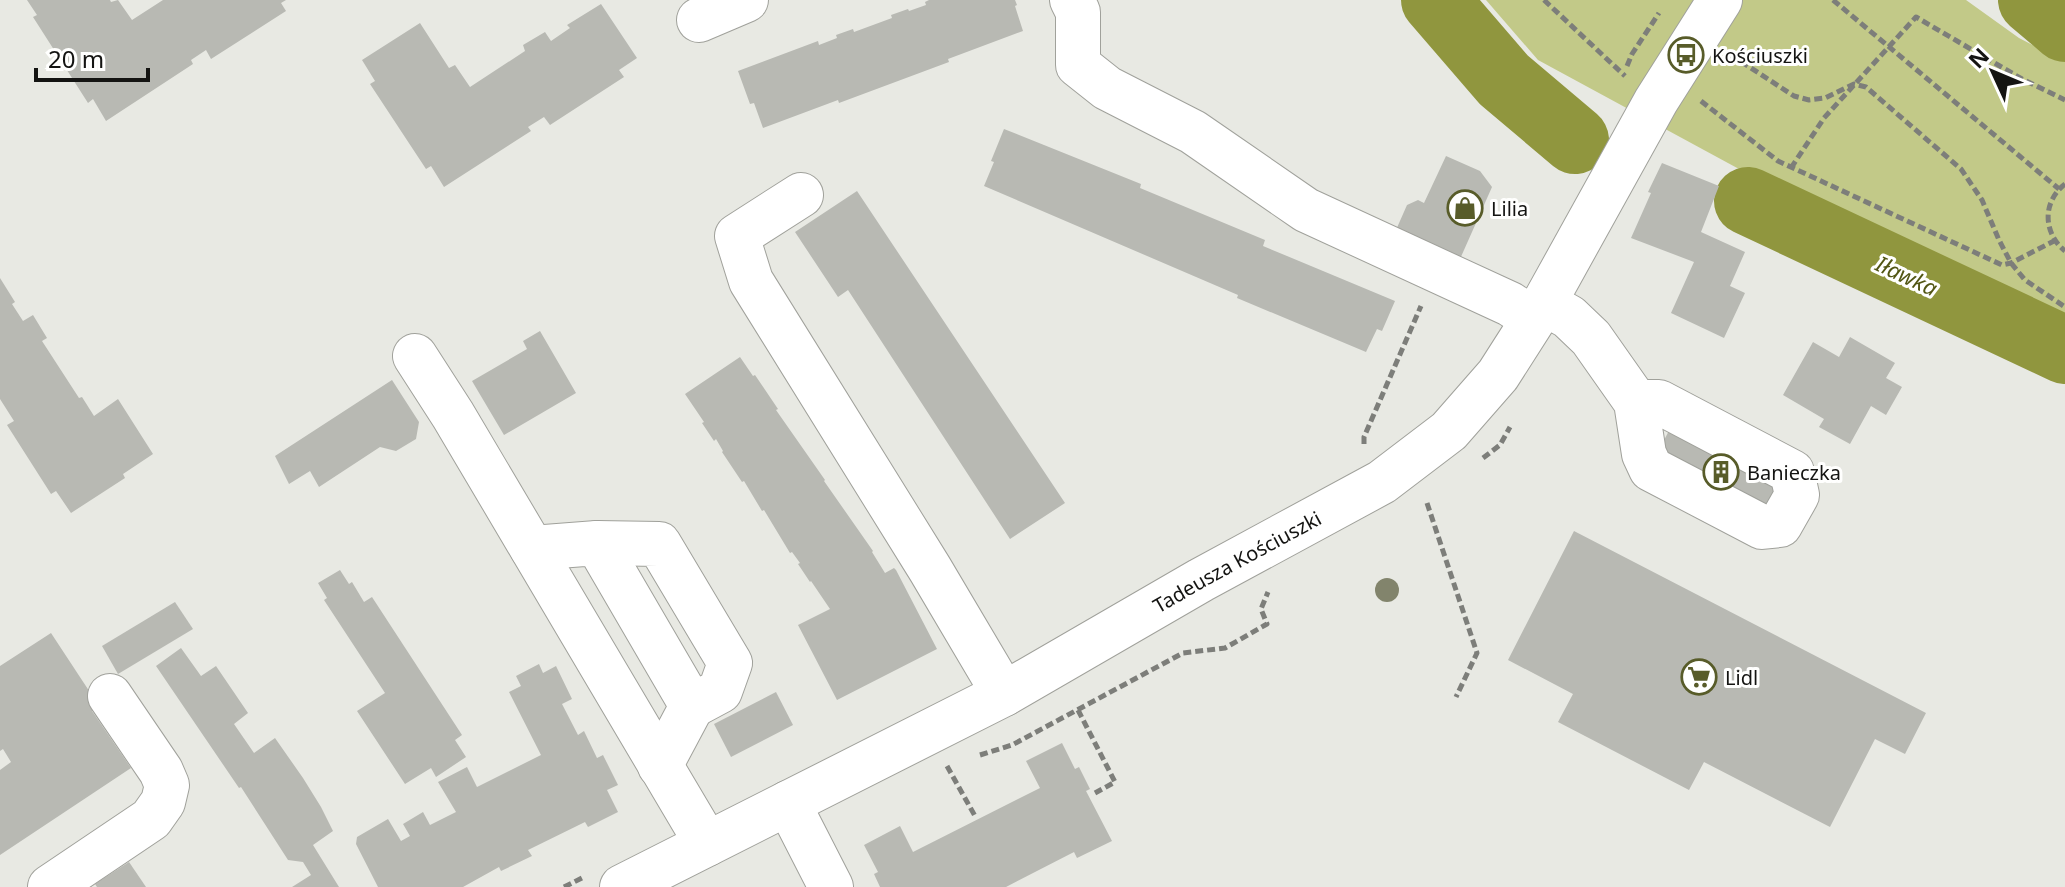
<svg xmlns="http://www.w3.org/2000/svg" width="2065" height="887" font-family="'Noto Sans',sans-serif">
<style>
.green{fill:#c2c988}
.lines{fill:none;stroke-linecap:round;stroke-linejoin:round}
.river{stroke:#90963e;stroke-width:68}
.building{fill:#b8b9b3}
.minor-casing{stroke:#a0a19b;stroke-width:46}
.major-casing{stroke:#a0a19b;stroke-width:46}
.path{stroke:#7d7e7a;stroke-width:5;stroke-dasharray:8 4;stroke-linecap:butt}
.minor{stroke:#fff;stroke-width:44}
.major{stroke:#fff;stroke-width:44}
.tree{fill:#82846c}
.labels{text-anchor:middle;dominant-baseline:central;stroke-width:6;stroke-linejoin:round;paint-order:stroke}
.poi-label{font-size:20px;fill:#141412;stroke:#fffffe;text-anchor:start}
.street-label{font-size:20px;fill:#141412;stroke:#fffffe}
.water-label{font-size:22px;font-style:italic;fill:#525614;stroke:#fffffe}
</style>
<rect width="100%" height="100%" fill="#e8e9e3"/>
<!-- green -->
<path class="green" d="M1486 0H1966L2019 38 2065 62V331L1739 169 1538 60Z"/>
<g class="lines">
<!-- river -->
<g class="river">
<path d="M1435 0 1504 80 1575 140"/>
<path d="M2032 0 2065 28"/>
<path d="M1748 201 2065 350"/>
</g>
</g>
<!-- building -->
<g class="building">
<path d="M27 0H110L111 2 118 0 132 20 163 0H286L281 3 286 11 211 59 206 50 191 60 193 64 106 121 93 99 88 103 33 17 37 15Z"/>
<path d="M929 0H1015L1017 5 1015 6 1023 31 948 59 949 62 839 103 838 100 763 128 754 103 750 104 738 71 818 41 819 45 837 38 836 35 853 29 854 32 892 18 891 15 908 9 909 11 926 5 925 2Z"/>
<path d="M601 4 637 58 619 70 624 77 550 125 544 117 528 127 531 131 444 187 431 166 426 169 370 84 375 81 362 60 420 23 449 68 455 65 470 87 525 51 523 45 545 32 551 41 570 28 567 25Z"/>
<path d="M1004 129 1141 184 1140 188 1265 240 1263 246 1395 301 1382 331 1377 329 1366 352 1237 298 1238 295 984 186 994 162 991 161Z"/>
<path d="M1446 156 1480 171 1492 187 1460 259 1396 230 1407 205 1418 200 1424 203Z"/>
<path d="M1662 163 1719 186 1701 232 1745 252 1730 286 1745 293 1724 338 1671 313 1694 262 1631 238 1651 193 1648 192Z"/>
<path d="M857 191 1065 503 1010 539 848 290 838 297 795 232Z"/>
<path d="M0 278 15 302 12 304 23 321 33 315 47 338 42 341 79 398 82 397 94 416 118 399 153 454 123 474 125 478 71 513 56 491 51 494 7 425 14 421 0 399Z"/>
<path d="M540 331 576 393 504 435 472 381 527 349 523 341Z"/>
<path d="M1850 337 1895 363 1886 378 1902 387 1886 415 1871 406 1850 444 1819 427 1824 419 1783 395 1813 342 1839 357Z"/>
<path d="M740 357 753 376 755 375 778 409 776 410 825 480 824 481 873 551 872 552 885 573 894 568 896 570 937 649 837 700 798 625 830 609 811 581 810 582 798 564 800 563 792 552 790 553 764 510 762 511 744 481 742 482 722 452 723 451 716 439 714 441 702 423 704 422 685 394Z"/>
<path d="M392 380 419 422 416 439 396 451 380 447 319 487 310 471 289 484 275 456Z"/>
<path d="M1671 427 1787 487 1771 518 1655 457Z"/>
<path d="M1574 531 1926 713 1905 754 1875 739 1830 827 1704 762 1689 790 1558 722 1573 694 1508 660Z"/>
<path d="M340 570 349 584 352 582 364 602 372 597 462 735 455 740 466 757 436 777 431 768 405 784 357 711 385 693 324 600 327 598 318 583Z"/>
<path d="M175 602 193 629 118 674 102 646Z"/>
<path d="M51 633 99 706 92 711 131 768 0 855V770L11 762 3 749 0 751V666Z"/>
<path d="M181 648 201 676 216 666 248 713 234 724 254 753 275 738 303 778 321 807 333 831 313 845 339 887H292L311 875 303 862 288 860 241 787 239 788 156 666Z"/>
<path d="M539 664 543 673 556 666 572 699 562 704 578 735 584 731 597 758 603 755 618 785 607 790 618 812 588 827 585 822 528 850 532 856 501 871 499 867 463 887H378L356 844 357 837 388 819 401 841 410 836 403 824 423 812 430 825 456 812 438 782 467 767 477 787 541 755 509 692 521 686 516 676Z"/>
<path d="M776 692 793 725 731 757 714 724Z"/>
<path d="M1062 743 1075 769 1079 767 1090 789 1086 791 1112 841 1077 858 1074 852 1006 887H880L874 874 878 872 864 845 900 826 913 852 1040 788 1026 761Z"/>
<path d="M129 862 146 887H97L95 884Z"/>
</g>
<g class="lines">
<defs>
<g id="minor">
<path d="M1072 0 1078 12V65L1107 88 1193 132 1306 210 1510 304 1533 319"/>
<path d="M699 20 746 0"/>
<path d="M801 195 737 236 751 281 930 569 1004 694"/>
<path d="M1544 303 1569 317 1591 338 1636 402 1644 454 1651 469 1762 527 1780 525 1797 495 1792 472 1659 402H1636"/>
<path d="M415 356 453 415 707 844"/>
<path d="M597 543 659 544 730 663 720 691 692 706"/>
<path d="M532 548 597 543 692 706 660 766"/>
<path d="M788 803 831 887"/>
<path d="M50 887 151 819 163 802 167 785 161 771 110 696"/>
</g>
<g id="major">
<path id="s1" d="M622 887 1004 694 1201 580 1382 482 1449 431 1498 375 1544 303 1656 101 1720 0"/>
</g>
</defs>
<!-- minor casing -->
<use href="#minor" class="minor-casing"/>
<!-- major casing -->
<use href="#major" class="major-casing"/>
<!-- path -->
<g class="path">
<path d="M1544 0 1625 76"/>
<path d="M1833 0 2059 189"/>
<path d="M1731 55 1794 96 1809 100 1825 98 1854 84 1866 87 1961 169 1982 200 1999 240 2011 263 2025 280 2065 307"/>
<path d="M1627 66 1632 54 1659 13"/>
<path d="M1701 101 1778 161 2002 265 2011 263 2054 241"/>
<path d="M1791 168 1824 118 1916 17 2022 79 2065 100"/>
<path d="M2065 184C2042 202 2043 233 2065 251"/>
<path d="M1364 444V437L1421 306"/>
<path d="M1483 458 1500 445 1510 427"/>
<path d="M1427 503 1477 653 1456 697"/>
<path d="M1078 710 1115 782 1095 793"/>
<path d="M980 755 1012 745 1183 653 1225 648 1267 624 1261 609 1268 592"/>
<path d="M947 766 975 816"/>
<path d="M564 887 584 877"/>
</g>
<!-- minor -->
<use href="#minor" class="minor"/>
<!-- major -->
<use href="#major" class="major"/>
</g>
<!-- trees -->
<circle class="tree" cx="1387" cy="590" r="12"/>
<!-- icons -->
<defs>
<symbol id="bus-ring" viewBox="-11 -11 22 22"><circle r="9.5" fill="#fffffe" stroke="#585c29" stroke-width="1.5"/><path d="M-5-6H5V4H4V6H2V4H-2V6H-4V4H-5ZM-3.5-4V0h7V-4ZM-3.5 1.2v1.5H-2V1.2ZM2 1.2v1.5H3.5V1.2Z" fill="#585c29"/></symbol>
<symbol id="shop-ring" viewBox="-11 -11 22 22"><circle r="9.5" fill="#fffffe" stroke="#585c29" stroke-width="1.5"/><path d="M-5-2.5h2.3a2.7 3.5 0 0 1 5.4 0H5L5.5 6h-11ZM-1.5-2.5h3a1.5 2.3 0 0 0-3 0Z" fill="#585c29"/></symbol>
<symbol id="building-ring" viewBox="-11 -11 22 22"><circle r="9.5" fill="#fffffe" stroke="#585c29" stroke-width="1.5"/><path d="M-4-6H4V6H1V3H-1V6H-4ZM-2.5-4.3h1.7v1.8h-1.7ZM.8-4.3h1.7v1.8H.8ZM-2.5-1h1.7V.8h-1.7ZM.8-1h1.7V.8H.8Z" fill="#585c29"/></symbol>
<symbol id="supermarket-ring" viewBox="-11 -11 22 22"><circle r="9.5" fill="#fffffe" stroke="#585c29" stroke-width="1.5"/><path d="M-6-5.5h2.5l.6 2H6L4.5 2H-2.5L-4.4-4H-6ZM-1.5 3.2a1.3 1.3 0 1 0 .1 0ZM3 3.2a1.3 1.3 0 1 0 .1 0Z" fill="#585c29"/></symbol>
</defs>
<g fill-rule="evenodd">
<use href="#bus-ring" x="1666" y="35" width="40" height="40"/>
<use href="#shop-ring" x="1445" y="188" width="40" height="40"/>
<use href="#building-ring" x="1701" y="452" width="40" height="40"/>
<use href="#supermarket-ring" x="1679" y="657" width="40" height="40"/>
</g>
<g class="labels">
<!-- poi labels -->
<g class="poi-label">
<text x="1712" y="55">Kościuszki</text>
<text x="1491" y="208">Lilia</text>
<text x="1747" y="472">Banieczka</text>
<text x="1725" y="677">Lidl</text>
</g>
<!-- street labels -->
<g class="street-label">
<text stroke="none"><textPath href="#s1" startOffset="696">Tadeusza Kościuszki</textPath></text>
</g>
<!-- water labels -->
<g class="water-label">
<text transform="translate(1907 275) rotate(25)">Iławka</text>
</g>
</g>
<!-- north arrow -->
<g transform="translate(1993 72) rotate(314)" stroke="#fffffe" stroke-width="6" paint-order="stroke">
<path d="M0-6L14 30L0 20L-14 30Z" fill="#141412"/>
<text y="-12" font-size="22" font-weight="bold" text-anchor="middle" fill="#141412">N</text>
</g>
<!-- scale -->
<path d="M36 68v12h112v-12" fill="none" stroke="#141412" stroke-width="4"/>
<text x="48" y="68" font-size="24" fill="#141412" stroke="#fffffe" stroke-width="6" paint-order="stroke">20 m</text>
</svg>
